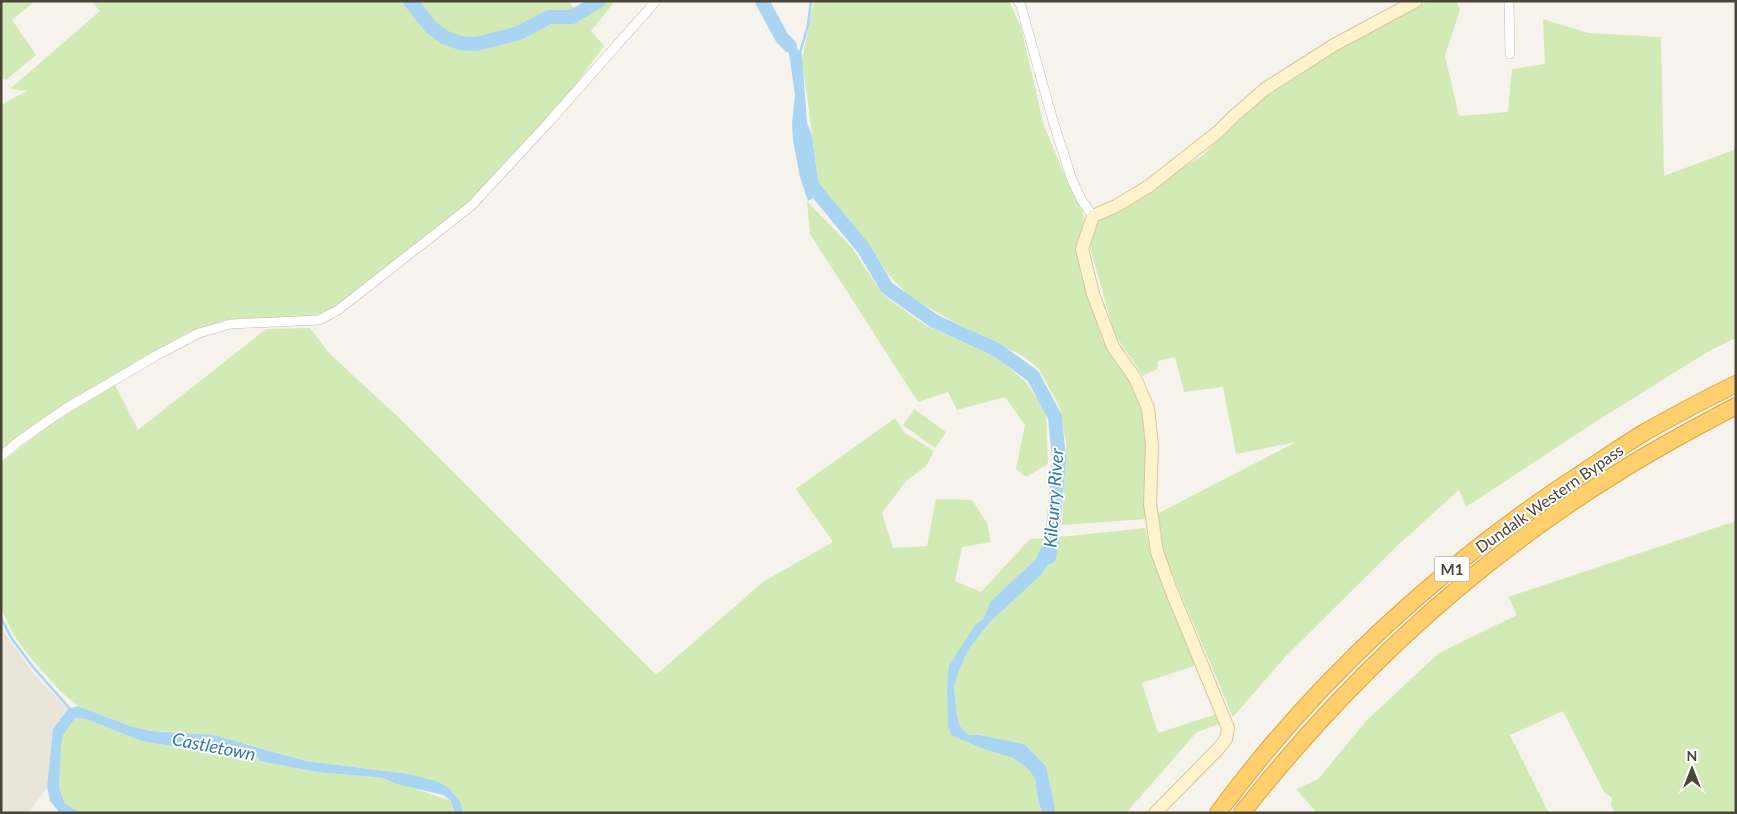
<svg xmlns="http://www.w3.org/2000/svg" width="1737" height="814" font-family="Lato,sans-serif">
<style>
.residential{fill:#eae5da}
.green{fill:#d2eab5}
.water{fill:#a9d4f2}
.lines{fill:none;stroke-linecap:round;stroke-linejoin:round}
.stream{stroke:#a9d4f2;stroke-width:2.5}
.river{stroke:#a9d4f2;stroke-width:14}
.street-casing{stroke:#c2bbae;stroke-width:10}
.secondary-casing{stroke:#d6c79b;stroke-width:14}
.highway-casing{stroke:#e0a43c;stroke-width:18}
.street{stroke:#fff;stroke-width:9}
.secondary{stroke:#fff3cd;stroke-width:12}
.highway{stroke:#ffcf6e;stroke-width:16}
.labels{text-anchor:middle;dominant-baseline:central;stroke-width:4;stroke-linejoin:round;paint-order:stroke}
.shield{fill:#fff;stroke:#817c74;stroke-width:1}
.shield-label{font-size:15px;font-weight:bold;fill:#4b4439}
.street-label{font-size:16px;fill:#4b4439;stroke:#fff}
.water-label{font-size:18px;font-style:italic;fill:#2e7ab2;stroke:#fff}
</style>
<rect width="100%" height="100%" fill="#f6f3ec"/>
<!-- residential -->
<path class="residential" d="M1 625 8 638 34 674 68 709 53 729 47 787 29 813H3L1 805Z"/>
<!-- green -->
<g class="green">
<path d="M1 1H35L12 20 36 55 6 80 1 77Z"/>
<path d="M91 1H568L576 10 585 1H615L591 31 604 46 558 109 473 199 330 311 305 317 226 320 186 333 83 394 1 452V105L27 91 10 89 100 11Z"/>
<path d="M814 1H1009L1021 27 1044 126 1063 171 1083 212 1084 224 1078 250 1102 340 1136 388 1145 416 1148 462 1146 519 1062 525 1066 444 1060 408 1039 369 1023 356 956 323 910 297 887 273 870 246 819 186 802 60Z"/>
<path d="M1429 1H1456L1460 10 1445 56 1459 116 1508 112 1512 69 1545 64 1543 19 1588 33 1661 37 1664 176 1736 149V338L1709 351 1589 426 1466 507 1459 490 1397 546 1287 655 1233 717 1161 547 1157 514 1296 442 1236 454 1223 387 1184 392 1175 357 1158 361 1157 369 1143 376 1115 335 1090 248 1097 220 1128 206 1181 169 1202 156 1242 116 1267 96 1358 37Z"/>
<path d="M807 201 853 249 882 294 925 325 996 357 1025 381 1046 412 1048 464 1026 477 1016 469 1025 425 1005 397 957 410 948 392 918 402 810 234Z"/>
<path d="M310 328 329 353 397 416 656 675 763 582 833 542 796 489 895 418 905 433 934 451 926 466 906 481 882 513 893 548 927 546 936 499 972 500 987 523 991 542 962 547 955 581 981 592 1030 539 1045 538 1036 559 991 601 983 619 975 625 947 690 948 726 951 735 983 749 1013 758 1029 770 1035 779 1038 800 1042 813H463L461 803 409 774 306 761 247 744 184 732 151 731 130 726 78 706 60 691 29 656 15 637 1 609V463L49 425 115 385 138 430 266 329Z"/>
<path d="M914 409 946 432 935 448 903 425Z"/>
<path d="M1736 521V813H1614L1611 805 1612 798 1604 792 1563 711 1510 735 1549 813H1317L1296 789 1318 779 1367 720 1439 653 1517 615 1508 597Z"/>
<path d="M1145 528 1152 559 1197 665 1142 683 1158 733 1217 714 1222 723 1197 732 1126 813H1056L1046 766 1024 744 980 735H969L960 726 957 715 954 687 959 670 969 649 989 623 1040 576 1057 552 1060 537Z"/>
<path d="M75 718 86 719 142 741 199 751H229L258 757 259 761 317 772 384 778 451 801 455 813H82L65 804 59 788 61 746 62 735Z"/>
</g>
<!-- water -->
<g class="water">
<path d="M782 32 802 54 807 123 812 136 820 194 808 201 800 177 793 140 792 123 795 95 789 53 776 35Z"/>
<path d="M1060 537 1057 552 1040 576 989 623 969 649 959 670 954 687 957 715 960 726 969 735H980L1024 744 1046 766 1056 813H1042L1038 800 1035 779 1029 770 1013 758 983 749 951 735 948 726 947 690 949 666 975 625 983 619 991 601 1036 559 1045 538Z"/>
<path d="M78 706 130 726 151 731 213 735 306 761 409 774 438 782 449 788 461 803 463 813H455L451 801 443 795 397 784 384 778 317 772 259 761 258 757 229 751H199L142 741 86 719 75 718 63 735 61 746 59 788 65 804 82 813H60L50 801 47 787 53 729 68 709Z"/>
</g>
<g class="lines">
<!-- stream -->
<g class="stream">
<path d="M800 53 808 25 811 1"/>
<path d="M1 618 12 639 33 667 71 710"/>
</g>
<!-- river -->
<g class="river">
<path d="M410 1 431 27 444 37 460 43 476 44 519 33 549 17H572L599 1"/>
<path d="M762 1 782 38 790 46"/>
<path d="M810 178 813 187 864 249 887 288 934 321 997 350 1033 376 1055 417 1059 459 1054 520 1049 557"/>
</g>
<defs>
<g id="street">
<path d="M1018 1 1021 6 1053 121 1072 180 1082 201 1093 216"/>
<path d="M1509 1 1510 54"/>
<path d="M1 456 19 441 65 409 157 355 199 333 231 324 319 320 338 310 471 206 548 123 656 1"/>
</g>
<path id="secondary" d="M1155 813 1219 748 1226 739 1228 728 1171 590 1157 552 1150 504 1152 445 1148 408 1135 378 1113 347 1093 294 1082 249 1093 216 1116 206 1149 186 1219 131 1235 115 1265 89 1334 45 1416 1"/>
<g id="highway">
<path d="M1218 813C1316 679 1446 561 1585 471 1605 458 1625 444 1645 432 1675 415 1705 399 1736 384"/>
<path d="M1242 813C1346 681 1471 564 1614 475 1653 450 1694 428 1736 406"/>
</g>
</defs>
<!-- street casing -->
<use href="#street" class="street-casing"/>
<!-- secondary casing -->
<use href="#secondary" class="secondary-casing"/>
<!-- highway casing -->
<use href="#highway" class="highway-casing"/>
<!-- street -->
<use href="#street" class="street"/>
<!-- secondary -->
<use href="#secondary" class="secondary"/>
<!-- highway -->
<use href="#highway" class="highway"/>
</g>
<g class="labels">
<!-- shield labels -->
<rect class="shield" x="1434.5" y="556.5" width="35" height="25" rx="4"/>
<g class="shield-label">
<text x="1452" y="569">M1</text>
</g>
<!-- street labels -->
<g class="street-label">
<text transform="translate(1549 498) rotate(-35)">Dundalk Western Bypass</text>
</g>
<!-- water labels -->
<g class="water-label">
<text transform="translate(1053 498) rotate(-86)">Kilcurry River</text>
<text transform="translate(214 746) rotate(11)">Castletown</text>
</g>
</g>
<!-- border -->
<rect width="1737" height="814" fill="none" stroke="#4b4439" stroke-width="5"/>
<!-- north arrow -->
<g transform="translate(1692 769)" stroke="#ffffff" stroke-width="4" paint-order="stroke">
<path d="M0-4L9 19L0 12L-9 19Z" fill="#4b4439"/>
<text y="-8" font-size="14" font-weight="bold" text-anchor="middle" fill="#4b4439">N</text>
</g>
</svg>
